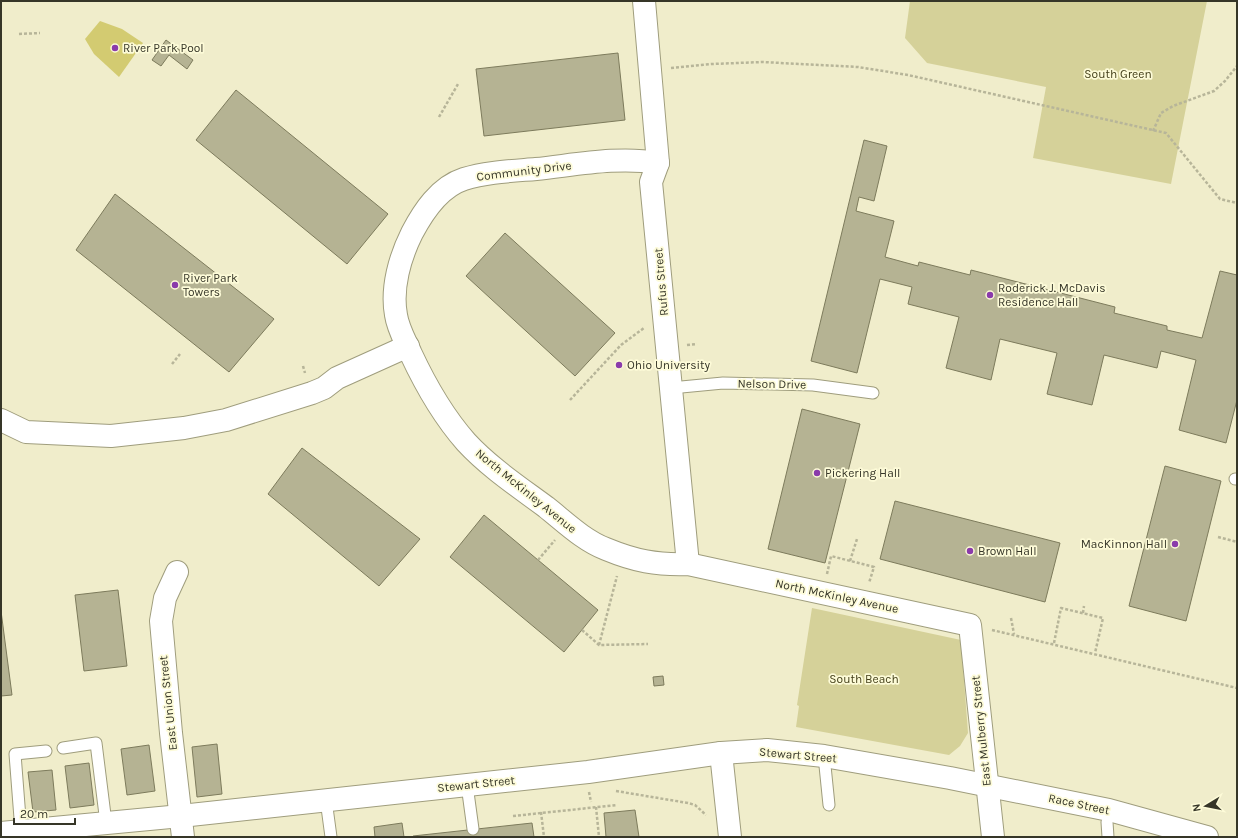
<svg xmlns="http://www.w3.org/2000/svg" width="1238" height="838" font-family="Karla,sans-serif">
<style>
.green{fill:#d5d199}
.water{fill:#d3cb71}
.building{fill:#b5b393;stroke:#7d7b5c}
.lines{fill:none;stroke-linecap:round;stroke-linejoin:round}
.service-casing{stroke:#9f9d7d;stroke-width:13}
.minor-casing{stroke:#9f9d7d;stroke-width:24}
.path{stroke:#b7b599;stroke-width:2.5;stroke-dasharray:3 2;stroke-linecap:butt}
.service{stroke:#fff;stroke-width:11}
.minor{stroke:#fff;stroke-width:22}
.poi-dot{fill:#8a3bab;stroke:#fdfbd8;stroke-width:1.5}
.labels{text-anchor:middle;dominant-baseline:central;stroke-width:3.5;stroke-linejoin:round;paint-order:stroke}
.poi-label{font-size:12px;fill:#363628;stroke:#fdfbd8;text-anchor:start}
.park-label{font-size:12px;fill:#433f19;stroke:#fdfbd8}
.street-label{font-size:12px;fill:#363628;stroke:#fdfbd8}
</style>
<rect width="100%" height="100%" fill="#f0edcb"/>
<!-- green -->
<g class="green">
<path d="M910 1H1207L1171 184 1033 158 1046 87 927 63 905 38Z"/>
<path d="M812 608 961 640 968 733 960 746 949 755 796 727 799 706 797 705Z"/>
</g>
<!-- water -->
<path class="water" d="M100 21 122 29 143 43 119 77 94 54 85 39Z"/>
<!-- building -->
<g class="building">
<path d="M166 40 193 60 187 69 169 55 161 66 152 60Z"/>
<path d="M618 53 625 120 484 136 476 69Z"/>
<path d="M236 90 388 214 347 264 196 140Z"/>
<path d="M864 140 887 146 874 201 859 197 856 211 894 221 885 257 918 266 919 262 970 275 971 270 1115 307 1114 313 1167 326V330L1202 338 1220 271 1237 275V400L1226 443 1179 430 1196 360 1161 351 1157 368 1104 355 1092 405 1047 394 1057 353 1000 339 991 380 946 368 959 317 908 304 912 287 880 279 857 373 811 361Z"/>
<path d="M115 194 274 319 229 372 76 250Z"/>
<path d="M505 233 615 333 575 376 466 276Z"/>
<path d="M802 409 860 424 825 563 768 549Z"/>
<path d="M302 448 420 539 379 586 268 494Z"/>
<path d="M1165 466 1221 481 1186 621 1129 606Z"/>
<path d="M895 501 1060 543 1045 602 880 559Z"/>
<path d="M484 515 598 610 564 652 450 557Z"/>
<path d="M118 590 127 666 84 671 75 595Z"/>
<path d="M1 611 12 695 1 696Z"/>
<path d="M663 676 664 685 654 686 653 677Z"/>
<path d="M217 744 222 794 197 797 192 747Z"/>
<path d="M149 745 155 791 127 795 121 749Z"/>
<path d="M89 763 94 805 70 808 65 766Z"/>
<path d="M52 770 56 810 33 812 28 772Z"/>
<path d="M635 810 639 837H606L604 813Z"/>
<path d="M402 823 404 837H375L374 827Z"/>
<path d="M532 823 534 837H414L413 836Z"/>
</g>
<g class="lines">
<defs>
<g id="service">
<path d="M671 388 723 383 813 385 873 393"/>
<path d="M1235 479H1237"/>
<path d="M63 748 96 743 106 823"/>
<path d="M824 756 829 805"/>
<path d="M467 785 473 829"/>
<path d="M326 800 331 837"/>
<path d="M1107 822 1108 837"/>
<path d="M21 831 15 754 46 751"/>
</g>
<g id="minor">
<path d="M644 1 658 163 651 182 688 564"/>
<path d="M658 163C618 156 575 165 536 169 512 171 486 172 464 179 439 187 423 212 412 233 400 257 391 288 396 315 398 329 406 342 411 354 425 384 444 417 466 442 489 467 519 487 546 507 565 522 583 540 606 549 635 561 656 565 688 564L970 625 993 837"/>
<path d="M1 420 26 432 111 436 184 428 226 420 312 393 324 388 337 378 408 346"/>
<path d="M177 572 165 598 161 621 171 733 183 837"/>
<path d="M721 753 730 837"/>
<path d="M1 833 181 816 588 772 721 753 767 750 824 756 950 778 1109 810 1207 837"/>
</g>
</defs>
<!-- service casing -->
<use href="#service" class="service-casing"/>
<!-- minor casing -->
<use href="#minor" class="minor-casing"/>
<!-- path -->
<g class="path">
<path d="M19 34 40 33"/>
<path d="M671 68 712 64 762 62 858 67 908 75 1166 133 1220 199 1237 203"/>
<path d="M439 117 458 84"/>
<path d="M1153 131 1161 113 1173 106 1214 91 1225 81 1237 66"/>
<path d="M687 345 697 344"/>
<path d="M172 364 180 354"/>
<path d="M303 366 305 373"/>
<path d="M570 400 621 345 644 328"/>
<path d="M1218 537 1237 542"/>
<path d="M538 560 555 540"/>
<path d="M850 561 857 539"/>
<path d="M827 574 831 556 874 567 869 583"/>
<path d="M1083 613 1084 606"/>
<path d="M1011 618 1014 634"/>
<path d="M582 630 599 645 648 644"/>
<path d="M992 630 1237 688"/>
<path d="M1054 643 1061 608 1103 618 1095 653"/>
<path d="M599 645 617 576"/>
<path d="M616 791 688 803 695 805 706 815"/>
<path d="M589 792 591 802"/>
<path d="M596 807 599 837"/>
<path d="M541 812 544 837"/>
<path d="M513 816 617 805"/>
</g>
<!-- service -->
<use href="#service" class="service"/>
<!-- minor -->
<use href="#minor" class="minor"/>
</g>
<!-- markers -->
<g class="poi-dot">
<circle cx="115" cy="48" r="4"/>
<circle cx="175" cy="285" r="4"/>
<circle cx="990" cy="295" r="4"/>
<circle cx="619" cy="365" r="4"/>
<circle cx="817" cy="473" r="4"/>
<circle cx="1175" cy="544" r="4"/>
<circle cx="970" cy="551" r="4"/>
</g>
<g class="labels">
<!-- poi labels -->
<g class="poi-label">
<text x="123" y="48">River Park Pool</text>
<text x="183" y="278">River Park<tspan x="183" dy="14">Towers</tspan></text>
<text x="998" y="288">Roderick J. McDavis<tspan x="998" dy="14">Residence Hall</tspan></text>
<text x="627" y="365">Ohio University</text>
<text x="825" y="473">Pickering Hall</text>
<text x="1167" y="544" text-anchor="end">MacKinnon Hall</text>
<text x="978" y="551">Brown Hall</text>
</g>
<!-- park labels -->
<g class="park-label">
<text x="1118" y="74">South Green</text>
<text x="864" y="679">South Beach</text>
</g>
<!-- street labels -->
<g class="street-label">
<text transform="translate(524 171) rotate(-7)">Community Drive</text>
<text transform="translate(661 282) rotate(-95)">Rufus Street</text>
<text transform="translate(772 384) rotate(1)">Nelson Drive</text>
<text transform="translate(526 491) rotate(39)">North McKinley Avenue</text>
<text transform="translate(837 596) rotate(12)">North McKinley Avenue</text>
<text transform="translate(168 703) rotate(-96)">East Union Street</text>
<text transform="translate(981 731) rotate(-96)">East Mulberry Street</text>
<text transform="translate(798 755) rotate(5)">Stewart Street</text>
<text transform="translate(476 784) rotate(-6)">Stewart Street</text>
<text transform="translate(1079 804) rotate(12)">Race Street</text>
</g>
</g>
<!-- border -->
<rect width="1238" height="838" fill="none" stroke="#363628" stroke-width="4"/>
<!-- north arrow -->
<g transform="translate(1206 806) rotate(260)" stroke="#fdfbd8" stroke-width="3" paint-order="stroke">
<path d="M0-3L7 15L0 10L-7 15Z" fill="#363628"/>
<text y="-6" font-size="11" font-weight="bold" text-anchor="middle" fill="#363628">N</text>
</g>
<!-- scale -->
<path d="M14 818v6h61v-6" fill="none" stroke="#363628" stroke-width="2"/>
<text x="20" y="818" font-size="12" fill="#363628" stroke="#fdfbd8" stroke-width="3" paint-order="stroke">20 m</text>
</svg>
